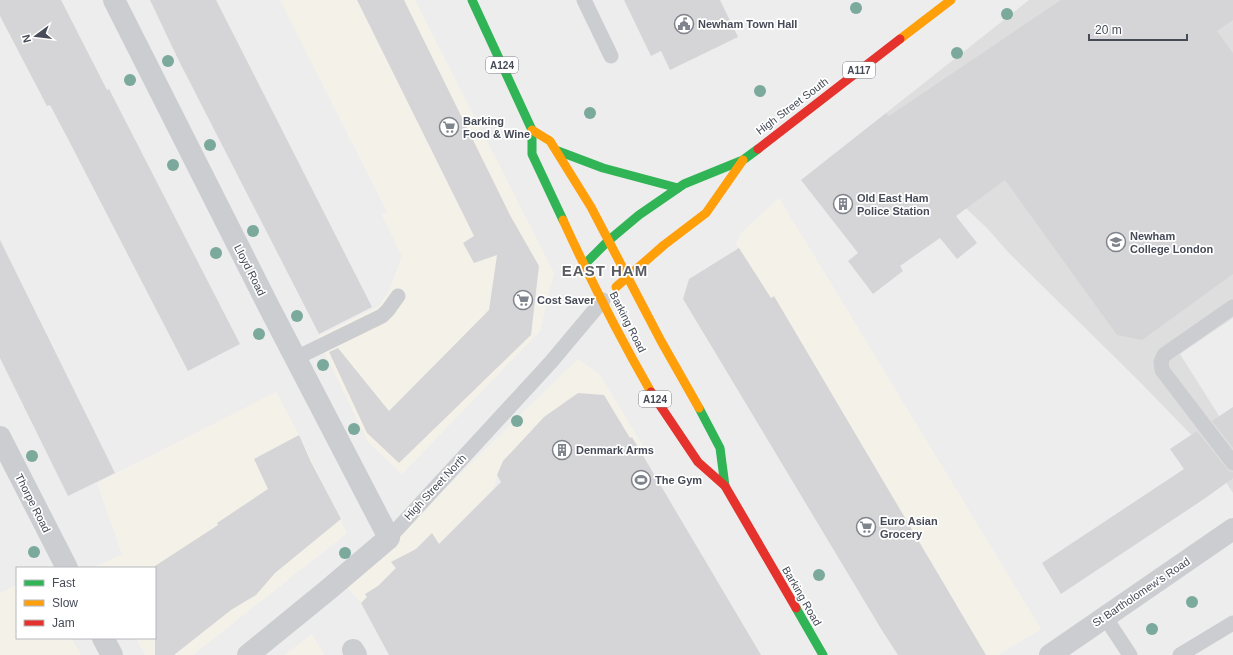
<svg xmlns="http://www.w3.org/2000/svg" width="1233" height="655" font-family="Helvetica,sans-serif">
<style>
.commercial{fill:#f4f2e8}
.education{fill:#dfdede}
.building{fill:#d5d5d7}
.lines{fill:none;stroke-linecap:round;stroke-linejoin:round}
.lane{stroke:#cbcdd0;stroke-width:15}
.street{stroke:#cbcdd0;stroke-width:22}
.fast{stroke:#30b455;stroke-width:9}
.slow{stroke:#ff9f0a;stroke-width:9}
.jam{stroke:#e5322d;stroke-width:9}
.tree{fill:#7ba99b}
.labels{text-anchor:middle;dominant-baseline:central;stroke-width:3.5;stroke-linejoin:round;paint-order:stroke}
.shield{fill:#fff;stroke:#7e8189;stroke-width:1}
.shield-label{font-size:10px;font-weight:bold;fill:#464b57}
.poi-label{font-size:11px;font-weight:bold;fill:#464b57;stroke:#fff;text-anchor:start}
.street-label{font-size:11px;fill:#464b57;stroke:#fff}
.district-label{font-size:15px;font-weight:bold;letter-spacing:1px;fill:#595b60;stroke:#fff}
</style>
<rect width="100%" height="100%" fill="#ededed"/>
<!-- commercial -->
<g class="commercial">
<path d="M280 0H415L554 273 540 331 402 474 368 442 317 337 379 306 389 291 402 256 382 215 387 212Z"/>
<path d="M779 198 1041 629 998 655H898L683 299 689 279 739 248 736 244 740 234Z"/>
<path d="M578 359 600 375 648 455 527 525 497 476 493 489 439 544 432 534 416 549 391 563 395 568 378 586 365 594 367 597 361 603 347 587 469 465Z"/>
<path d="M276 392 299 435 347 533 193 655H145L136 638H155V568H98L97 566 122 554 97 483Z"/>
<path d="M17 585V638H71L81 655H0V593Z"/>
<path d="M312 634 324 655H284Z"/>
</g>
<!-- education -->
<path class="education" d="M1029 0H1233V318L1180 354 1233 438V493L1203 447 1138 380 1008 252 987 228 954 197 886 113Z"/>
<!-- building -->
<g class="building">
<path d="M0 0H61L107 90 109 89 240 344 188 371 67 137 50 105 47 106 0 16Z"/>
<path d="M150 0H216L372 307 319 334 178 59Z"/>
<path d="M357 0H404L511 217 539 266 531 335 399 463 367 433 329 352 338 348 389 411 489 310 497 255 474 263 463 243 474 236Z"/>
<path d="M624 0H720L738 37 670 70 661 51 651 56Z"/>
<path d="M1061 0H1233V20L1217 31 1233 53V274L1142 340 1117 335 1005 180 956 216 977 243 957 259 940 238 900 266 903 271 873 294 848 261 858 253 801 180 886 113 889 116Z"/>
<path d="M0 240 115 473 68 496 0 358Z"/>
<path d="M739 248 771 298 774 296 986 655H898L883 632 683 299 689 279Z"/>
<path d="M578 393 604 395 630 438 632 437 761 655H389L361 603 367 597 365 594 378 586 396 568 391 562 416 549 432 533 439 544 501 482 497 475 503 461 544 417Z"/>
<path d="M1233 407V448L1212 421Z"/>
<path d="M1197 431 1226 468 1229 471 1233 472V478L1204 499 1061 594 1042 563 1184 469 1170 449Z"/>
<path d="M299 435 311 462 341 519 275 573 256 595 231 610 174 655H155V566L218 525 217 523 268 489 254 459Z"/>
</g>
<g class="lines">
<!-- lane -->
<g class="lane">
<path d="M584 0 611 56"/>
<path d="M1233 307 1164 355 1161 362 1162 370 1233 463"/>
<path d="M296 358 382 316 388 310 398 296"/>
<path d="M389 538 551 362 603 300"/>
<path d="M1105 617 1130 655"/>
<path d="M1180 655 1233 623"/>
</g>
<!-- street -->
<g class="street">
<path d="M114 0 269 307 389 538 329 589 248 655"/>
<path d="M0 437 67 568"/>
<path d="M103 638 112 655"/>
<path d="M353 650 356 655"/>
<path d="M1050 655 1233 529"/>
</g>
<!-- fast -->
<g class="fast">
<path d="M472 0 532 130V154L563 220"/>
<path d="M558 151 603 168 678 188"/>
<path d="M584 265 608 241 639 215 684 184 743 160 758 149"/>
<path d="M699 408 720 448 725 486"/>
<path d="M796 608 823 655"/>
</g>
<!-- slow -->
<g class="slow">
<path d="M900 39 951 0"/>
<path d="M532 130 550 141 591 207 661 341 699 408"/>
<path d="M563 220C590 279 619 336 651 392"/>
<path d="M616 287 664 245 706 213 743 160"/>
</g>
<!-- jam -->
<g class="jam">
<path d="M758 149 900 39"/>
<path d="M651 392 698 462 725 486 796 608"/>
</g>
</g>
<!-- trees -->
<g class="tree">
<circle cx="856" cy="8" r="6"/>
<circle cx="1007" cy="14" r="6"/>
<circle cx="957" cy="53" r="6"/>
<circle cx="168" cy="61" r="6"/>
<circle cx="130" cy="80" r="6"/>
<circle cx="760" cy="91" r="6"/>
<circle cx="590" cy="113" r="6"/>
<circle cx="210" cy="145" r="6"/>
<circle cx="173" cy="165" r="6"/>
<circle cx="253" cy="231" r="6"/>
<circle cx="216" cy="253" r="6"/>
<circle cx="297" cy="316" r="6"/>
<circle cx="259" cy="334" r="6"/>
<circle cx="323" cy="365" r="6"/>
<circle cx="517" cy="421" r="6"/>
<circle cx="354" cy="429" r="6"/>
<circle cx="32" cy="456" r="6"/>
<circle cx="34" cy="552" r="6"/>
<circle cx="345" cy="553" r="6"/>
<circle cx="819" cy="575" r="6"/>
<circle cx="1192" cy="602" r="6"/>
<circle cx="1152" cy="629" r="6"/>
</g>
<!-- icons -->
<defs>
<symbol id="civic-ring" viewBox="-11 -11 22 22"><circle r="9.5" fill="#fff" stroke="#80848c" stroke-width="1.5"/><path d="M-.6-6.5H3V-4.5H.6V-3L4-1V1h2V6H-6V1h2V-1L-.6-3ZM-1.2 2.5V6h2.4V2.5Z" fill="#80848c"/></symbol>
<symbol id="supermarket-ring" viewBox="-11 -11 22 22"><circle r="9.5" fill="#fff" stroke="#80848c" stroke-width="1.5"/><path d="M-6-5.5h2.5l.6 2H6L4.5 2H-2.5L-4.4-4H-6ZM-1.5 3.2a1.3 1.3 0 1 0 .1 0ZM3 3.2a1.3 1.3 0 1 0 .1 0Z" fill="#80848c"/></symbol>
<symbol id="building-ring" viewBox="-11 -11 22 22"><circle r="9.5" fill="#fff" stroke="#80848c" stroke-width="1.5"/><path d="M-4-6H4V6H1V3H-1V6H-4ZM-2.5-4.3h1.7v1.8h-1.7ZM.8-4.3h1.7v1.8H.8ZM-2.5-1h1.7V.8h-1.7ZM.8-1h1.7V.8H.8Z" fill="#80848c"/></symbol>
<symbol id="university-ring" viewBox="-11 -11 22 22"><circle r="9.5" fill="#fff" stroke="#80848c" stroke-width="1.5"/><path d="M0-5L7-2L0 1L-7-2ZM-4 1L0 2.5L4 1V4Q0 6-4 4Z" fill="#80848c"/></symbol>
<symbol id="stadium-ring" viewBox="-11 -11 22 22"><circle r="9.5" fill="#fff" stroke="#80848c" stroke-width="1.5"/><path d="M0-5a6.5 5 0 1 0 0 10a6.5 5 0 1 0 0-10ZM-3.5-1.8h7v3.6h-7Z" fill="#80848c"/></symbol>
</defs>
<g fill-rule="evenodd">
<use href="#civic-ring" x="673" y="13" width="22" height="22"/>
<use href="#supermarket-ring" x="438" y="116" width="22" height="22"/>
<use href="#building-ring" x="832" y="193" width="22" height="22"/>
<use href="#university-ring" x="1105" y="231" width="22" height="22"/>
<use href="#supermarket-ring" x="512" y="289" width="22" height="22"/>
<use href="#building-ring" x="551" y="439" width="22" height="22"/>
<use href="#stadium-ring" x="630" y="469" width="22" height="22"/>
<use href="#supermarket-ring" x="855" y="516" width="22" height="22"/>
</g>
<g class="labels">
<!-- shield labels -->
<g class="shield">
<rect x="486" y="57" width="32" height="16" rx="3"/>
<rect x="843" y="62" width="32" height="16" rx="3"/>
<rect x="639" y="391" width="32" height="16" rx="3"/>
</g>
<g class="shield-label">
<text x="502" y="65">A124</text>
<text x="859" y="70">A117</text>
<text x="655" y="399">A124</text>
</g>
<!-- poi labels -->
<g class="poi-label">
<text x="698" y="24">Newham Town Hall</text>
<text x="463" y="121">Barking<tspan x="463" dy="13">Food &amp; Wine</tspan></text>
<text x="857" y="198">Old East Ham<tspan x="857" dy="13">Police Station</tspan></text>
<text x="1130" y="236">Newham<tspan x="1130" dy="13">College London</tspan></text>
<text x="537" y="300">Cost Saver</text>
<text x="576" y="450">Denmark Arms</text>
<text x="655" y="480">The Gym</text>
<text x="880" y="521">Euro Asian<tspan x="880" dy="13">Grocery</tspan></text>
</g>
<!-- street labels -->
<g class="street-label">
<text transform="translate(792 106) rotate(-37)">High Street South</text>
<text transform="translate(250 270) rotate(63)">Lloyd Road</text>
<text transform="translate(628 322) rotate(63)">Barking Road</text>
<text transform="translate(435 487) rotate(-47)">High Street North</text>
<text transform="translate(33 503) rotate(63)">Thorpe Road</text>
<text transform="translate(1141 592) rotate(-34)">St Bartholomew's Road</text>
<text transform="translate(802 596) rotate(60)">Barking Road</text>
</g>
<!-- district labels -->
<g class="district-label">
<text x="605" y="270">EAST HAM</text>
</g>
</g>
<!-- legend -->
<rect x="16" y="567" width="140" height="72" fill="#ffffff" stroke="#b5b7bc"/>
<rect x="24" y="580" width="20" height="6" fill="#30b455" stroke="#b5b7bc"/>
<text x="52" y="587" font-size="12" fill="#464b57">Fast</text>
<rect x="24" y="600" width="20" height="6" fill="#ff9f0a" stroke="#b5b7bc"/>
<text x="52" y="607" font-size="12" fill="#464b57">Slow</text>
<rect x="24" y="620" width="20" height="6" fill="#e5322d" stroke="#b5b7bc"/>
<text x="52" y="627" font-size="12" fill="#464b57">Jam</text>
<!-- north arrow -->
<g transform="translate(36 36) rotate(255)" stroke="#ffffff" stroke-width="3" paint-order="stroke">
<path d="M0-3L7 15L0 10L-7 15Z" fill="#464b57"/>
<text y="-6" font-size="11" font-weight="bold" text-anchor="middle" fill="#464b57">N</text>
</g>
<!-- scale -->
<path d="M1089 34v6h98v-6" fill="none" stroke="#464b57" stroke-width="2"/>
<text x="1095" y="34" font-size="12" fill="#464b57" stroke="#ffffff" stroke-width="3" paint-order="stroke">20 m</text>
</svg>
